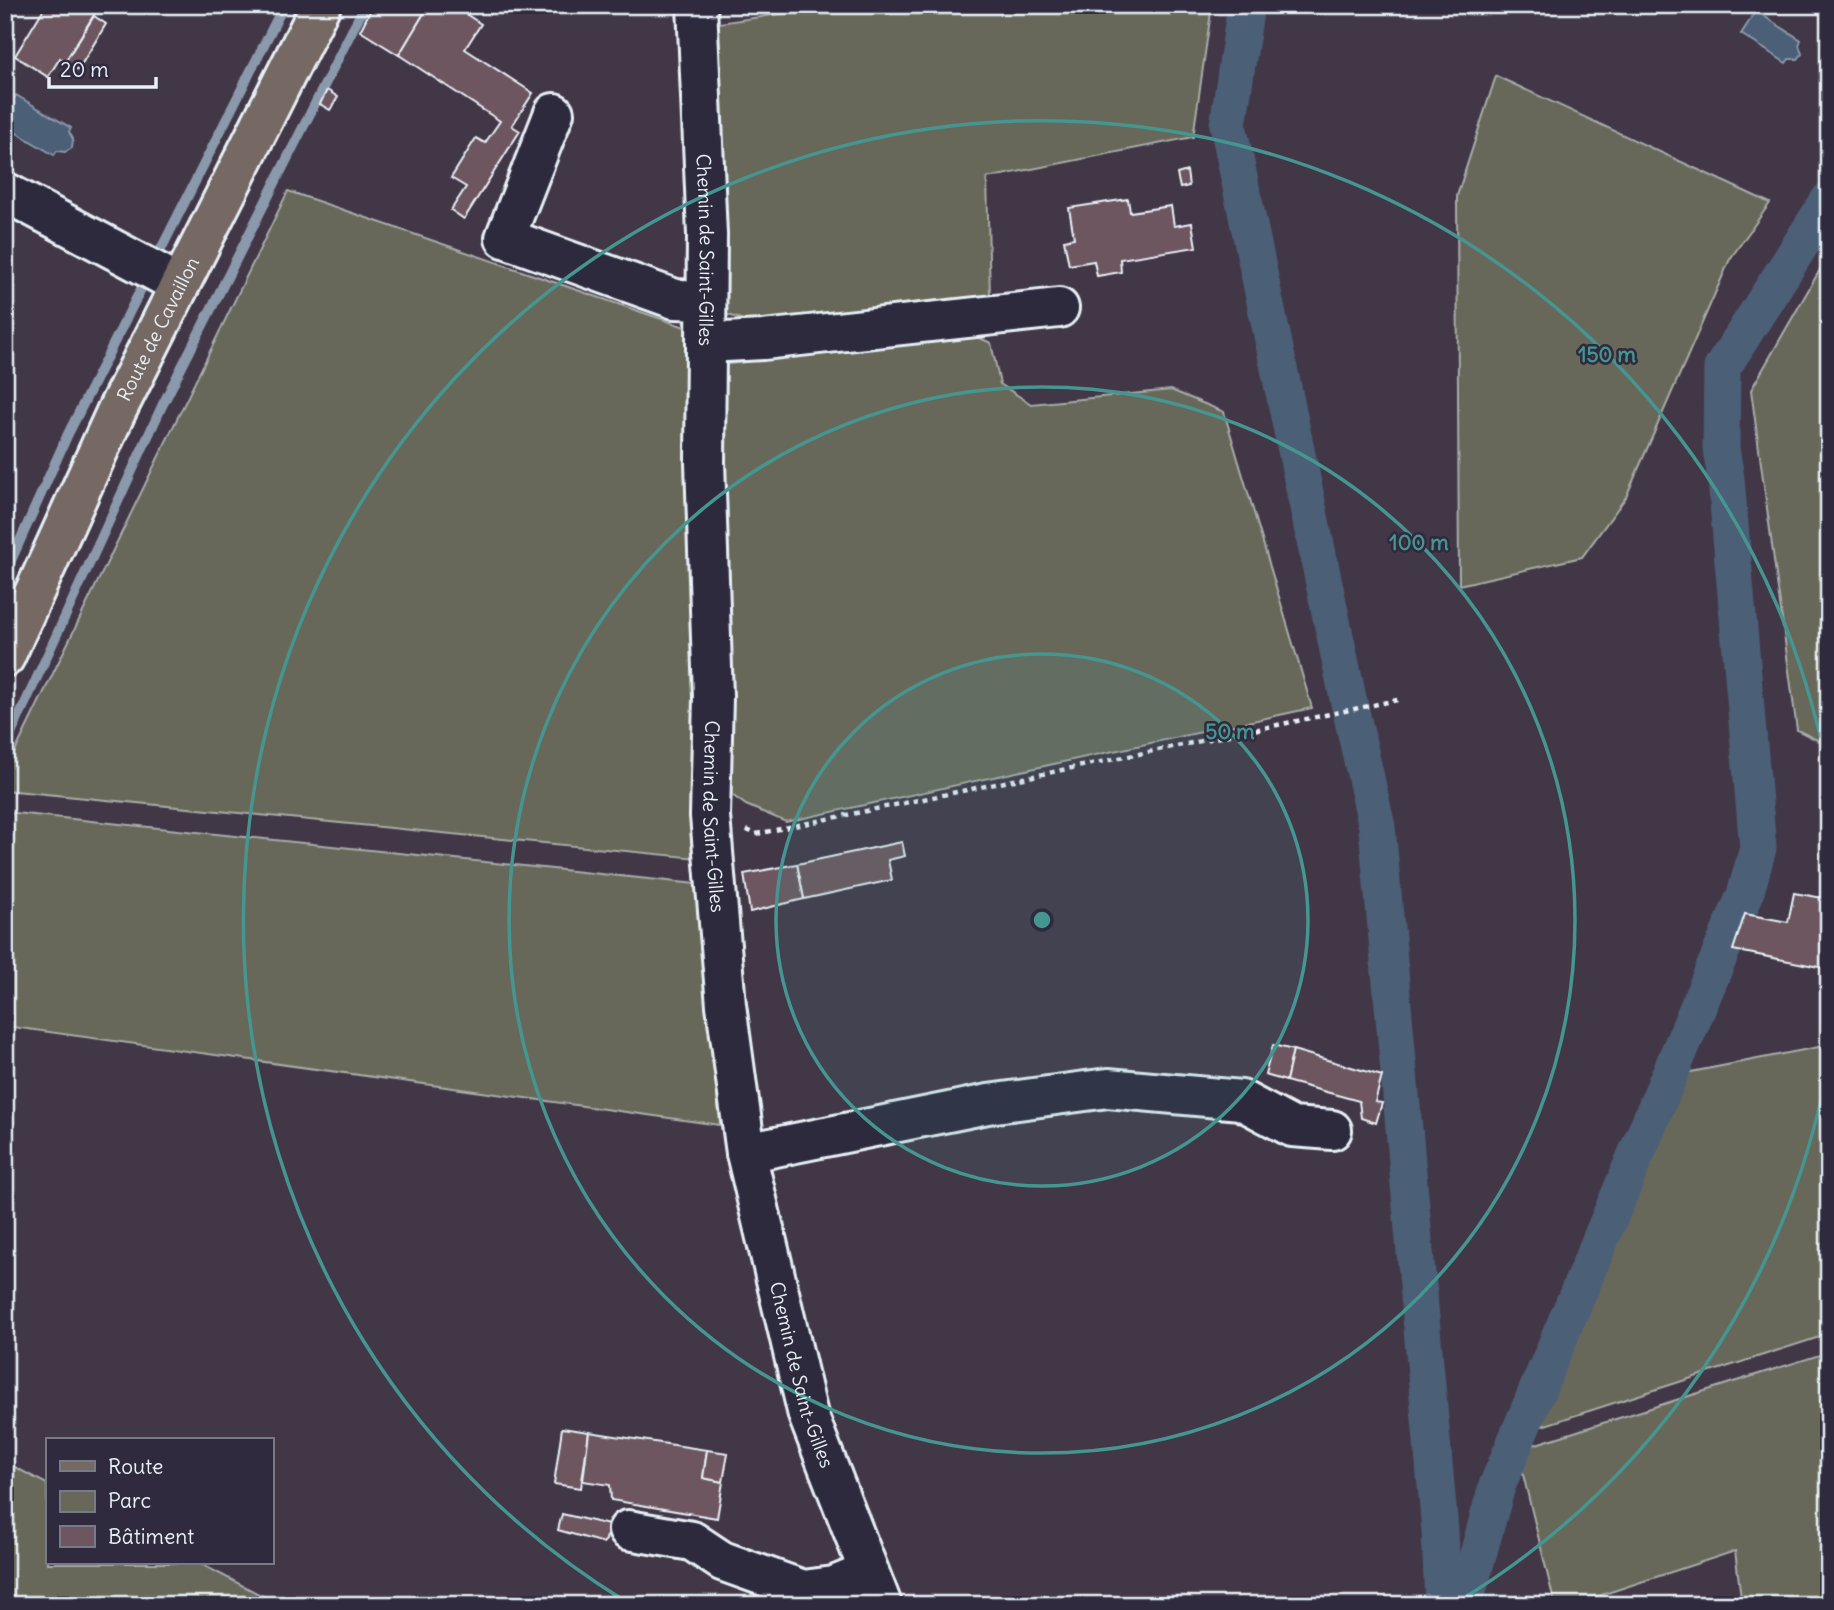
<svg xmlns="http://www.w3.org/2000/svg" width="1834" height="1610" font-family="Delius,sans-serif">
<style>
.green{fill:#67685a;stroke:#a8aca9;stroke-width:2}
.water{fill:#4c5f77;stroke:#8a99ab;stroke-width:2}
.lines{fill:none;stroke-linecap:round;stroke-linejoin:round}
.stream{stroke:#8a99ab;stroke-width:10}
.canal{stroke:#4c5f77;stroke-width:37}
.building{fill:#6d565f;stroke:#e8f1f8;stroke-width:2}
.minor-casing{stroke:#e8f1f8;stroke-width:44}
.major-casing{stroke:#e8f1f8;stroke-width:44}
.path{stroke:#e8f1f8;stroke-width:4.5;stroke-dasharray:5 5;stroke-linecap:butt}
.minor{stroke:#2f2a3d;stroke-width:38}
.major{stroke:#766964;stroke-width:38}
.ring{fill:none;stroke:#459590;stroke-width:3.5}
.labels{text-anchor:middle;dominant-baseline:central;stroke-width:5;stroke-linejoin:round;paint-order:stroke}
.street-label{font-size:19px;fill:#e8f1f8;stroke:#2f2a3d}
.centre{fill:#459590;stroke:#2f2a3d;stroke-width:3.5}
.ring-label{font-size:21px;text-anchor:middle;font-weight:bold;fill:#459590;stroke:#2f2a3d;stroke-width:5;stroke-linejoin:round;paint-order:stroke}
</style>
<rect width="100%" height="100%" fill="#423747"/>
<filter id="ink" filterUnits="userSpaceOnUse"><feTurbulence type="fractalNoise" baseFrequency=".0143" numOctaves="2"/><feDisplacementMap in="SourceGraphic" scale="14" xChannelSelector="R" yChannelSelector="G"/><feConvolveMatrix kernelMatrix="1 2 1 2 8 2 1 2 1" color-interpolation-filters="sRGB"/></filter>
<g filter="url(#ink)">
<!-- green -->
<g class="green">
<path d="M841 5H1212L1193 137 987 178 990 297 754 323 721 313 712 24Z"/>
<path d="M1496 76 1770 203 1730 259 1626 497 1582 557 1459 585 1457 196Z"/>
<path d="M288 191 685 327 697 858 5 790V772Z"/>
<path d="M1829 254V746L1797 730 1751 390Z"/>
<path d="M973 335 991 343 1000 384 1031 404 1171 390 1224 412 1312 708 786 822 746 805 725 790 720 365Z"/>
<path d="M5 812 696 884 720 1125 5 1026Z"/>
<path d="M1829 1045V1334L1533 1429 1681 1074Z"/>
<path d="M1829 1352V1605H1742L1735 1551 1571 1605H1555L1517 1450Z"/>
<path d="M7 1463 47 1484V1563H199L280 1605H5Z"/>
</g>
<!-- water -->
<g class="water">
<path d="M1756 11 1801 40 1799 45 1802 54 1798 59H1789L1786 63 1741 34Z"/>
<path d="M16 95 71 128 69 132 73 139 72 148 65 152 57 151 54 155 5 126V113Z"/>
</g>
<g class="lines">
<!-- stream -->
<g class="stream">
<path d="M5 574 68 434 284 5"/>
<path d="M5 747 162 406 365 5"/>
</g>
<!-- canal -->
<g class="canal">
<path d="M1246 5 1228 125 1348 698 1377 827 1440 1530 1443 1605"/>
<path d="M1464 1605 1497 1486 1745 895 1758 848 1726 479 1721 448 1722 368 1829 200"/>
</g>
</g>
<!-- building -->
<g class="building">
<path d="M46 5H100L65 62 60 58 48 77 15 56Z"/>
<path d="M373 5H429L399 55 360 31Z"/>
<path d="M429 5H452L481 24 465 49 533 93 512 126 520 131 464 219 451 210 466 187 451 178 476 138 485 143 500 121 399 55Z"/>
<path d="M94 16 106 24 78 70 65 62Z"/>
<path d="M327 90 338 97 330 110 320 104Z"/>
<path d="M1187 171 1189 186 1180 188 1177 174Z"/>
<path d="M1128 199 1130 212 1171 206 1174 226 1192 223 1196 247 1120 259 1121 272 1097 276 1094 261 1069 265 1064 240 1074 238 1069 208Z"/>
<path d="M902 842 905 856 888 860 892 880 804 899 797 864Z"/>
<path d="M797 864 804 899 750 912 744 874Z"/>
<path d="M1794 893 1829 899V969L1733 950 1745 914 1788 922Z"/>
<path d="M1273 1045 1293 1050 1286 1081 1265 1075Z"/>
<path d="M1293 1050 1382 1076 1375 1102 1382 1103 1376 1123 1361 1118 1359 1101 1286 1081Z"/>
<path d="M562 1428 589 1432 581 1488 554 1484Z"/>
<path d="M589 1432 707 1450 703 1478 723 1482 717 1518 611 1500 610 1485 583 1481Z"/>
<path d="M707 1450 728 1453 723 1482 703 1478Z"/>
<path d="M562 1514 609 1525 606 1540 603 1543 558 1530Z"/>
</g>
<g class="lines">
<defs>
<g id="minor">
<path id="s1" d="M697 5 707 235 705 462 713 697 710 816 726 1005 746 1153 808 1415 882 1605"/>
<path d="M554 113 505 238 675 299 706 300"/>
<path d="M5 192 179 284"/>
<path d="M706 343 763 340 1059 308"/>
<path d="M746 1153 988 1104 1108 1088 1241 1100 1292 1127 1332 1130"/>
<path d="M628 1530 692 1541 722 1561 803 1590 834 1586 868 1572"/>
</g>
<g id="major">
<path id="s2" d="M5 657 116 412 321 5"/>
</g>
</defs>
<!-- minor casing -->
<use href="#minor" class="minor-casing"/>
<!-- major casing -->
<use href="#major" class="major-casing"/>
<!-- path -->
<path class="path" d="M747 830 756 834 1402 699"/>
<!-- minor -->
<use href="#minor" class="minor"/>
<!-- major -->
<use href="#major" class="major"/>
</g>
</g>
<!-- distance rings -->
<circle cx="1042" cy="920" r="266" fill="#459590" fill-opacity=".12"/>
<g class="ring">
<circle cx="1042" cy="920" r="266"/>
<circle cx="1042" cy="920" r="533"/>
<path d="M1828 1066A799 799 0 0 1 1459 1601M625 1601A799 799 0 1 1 1828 774"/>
</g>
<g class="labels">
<!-- street labels -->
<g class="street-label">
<text stroke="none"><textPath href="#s1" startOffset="245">Chemin de Saint-Gilles</textPath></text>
<text stroke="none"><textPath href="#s2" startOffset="362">Route de Cavaillon</textPath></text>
<text stroke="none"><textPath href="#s1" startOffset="812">Chemin de Saint-Gilles</textPath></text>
<text stroke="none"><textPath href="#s1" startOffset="1379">Chemin de Saint-Gilles</textPath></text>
</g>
</g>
<circle cx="1042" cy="920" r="10" class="centre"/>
<g class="ring-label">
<text x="1607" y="362">150 m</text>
<text x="1419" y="550">100 m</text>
<text x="1230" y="739">50 m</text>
</g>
<!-- margin -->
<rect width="1834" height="1610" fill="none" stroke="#2f2a3d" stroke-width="28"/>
<rect x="14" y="14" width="1806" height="1582" fill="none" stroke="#e8f1f8" stroke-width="2.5" filter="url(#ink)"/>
<!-- legend -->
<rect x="46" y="1438" width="228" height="126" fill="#2f2a3d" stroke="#797a88" stroke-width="2"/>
<rect x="60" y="1461" width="35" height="10" fill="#766964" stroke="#797a88" stroke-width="2"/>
<text x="108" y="1474" font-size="21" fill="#e8f1f8">Route</text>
<rect x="60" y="1491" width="35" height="21" fill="#67685a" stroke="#797a88" stroke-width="2"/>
<text x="108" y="1508" font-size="21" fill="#e8f1f8">Parc</text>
<rect x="60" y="1526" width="35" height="21" fill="#6d565f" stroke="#797a88" stroke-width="2"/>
<text x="108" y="1544" font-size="21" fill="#e8f1f8">Bâtiment</text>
<!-- scale -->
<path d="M49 77v10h107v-10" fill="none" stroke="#e8f1f8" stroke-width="3.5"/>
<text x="60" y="77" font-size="21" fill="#e8f1f8" stroke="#2f2a3d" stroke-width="5" paint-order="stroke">20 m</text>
</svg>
